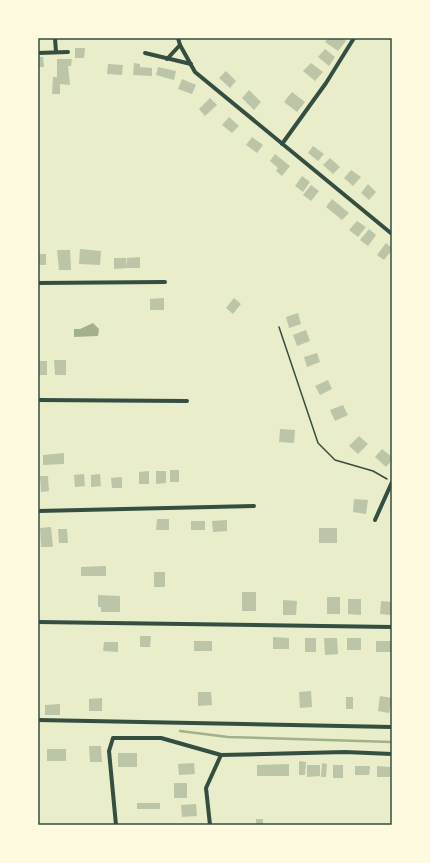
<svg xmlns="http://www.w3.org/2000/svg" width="430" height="863" font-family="Manrope,sans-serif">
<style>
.water{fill:#a3b18a}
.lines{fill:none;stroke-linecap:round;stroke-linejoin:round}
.stream{stroke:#a3b18a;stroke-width:2.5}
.building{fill:#bcc5a7}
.path{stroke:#344e41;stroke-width:1.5}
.minor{stroke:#344e41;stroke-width:4}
.neatline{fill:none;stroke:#344e41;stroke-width:1.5}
</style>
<rect width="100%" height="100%" fill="#e9edc9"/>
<!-- water -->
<path class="water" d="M93 323 99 329 98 336 74 337V329H80Z"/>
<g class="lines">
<!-- stream -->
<path class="stream" d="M180 731 228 737 392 742"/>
</g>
<!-- building -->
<g class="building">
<path d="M328 38H342L346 41 338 51 325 42Z"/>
<path d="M75 48H85L84 58H75Z"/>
<path d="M325 49 335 57 329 66 318 57Z"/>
<path d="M38 57H43L44 67H38Z"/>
<path d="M57 59H72L71 66H68L70 85 60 84V94H52L53 77H57Z"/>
<path d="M134 63 140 64V67L152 68V76L133 75Z"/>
<path d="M311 63 323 72 315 81 303 71Z"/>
<path d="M108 64 123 65 122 75 107 74Z"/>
<path d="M158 67 176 71 174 80 156 75Z"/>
<path d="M226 71 236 81 230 88 219 78Z"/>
<path d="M182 79 196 85 192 94 178 89Z"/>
<path d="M249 90 261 102 254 110 242 98Z"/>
<path d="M292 92 305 102 297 112 284 102Z"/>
<path d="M210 98 217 105 205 116 199 109Z"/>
<path d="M229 117 239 126 232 133 222 125Z"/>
<path d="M252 137 263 145 257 153 246 145Z"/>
<path d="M313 146 324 154 318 161 308 153Z"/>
<path d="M275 154 290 166 282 176 276 171 278 168 270 161Z"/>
<path d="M330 158 340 167 333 174 323 165Z"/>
<path d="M351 170 361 177 353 186 344 178Z"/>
<path d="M302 176 310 182 303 192 295 186Z"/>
<path d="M368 184 376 192 369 200 361 193Z"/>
<path d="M311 185 319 191 311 201 303 195Z"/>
<path d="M332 199 349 213 342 220 326 207Z"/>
<path d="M357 221 366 227 358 237 349 230Z"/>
<path d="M369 229 376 235 368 246 360 240Z"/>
<path d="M386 243 392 248V250L384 260 377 255Z"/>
<path d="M80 249 101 251 100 265 79 264Z"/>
<path d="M57 250H70L71 270H59Z"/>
<rect x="38" y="254" width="8" height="11"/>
<path d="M140 257V268H127V258Z"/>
<path d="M114 258H126L127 268 114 269Z"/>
<path d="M164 298V310H150V299Z"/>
<path d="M234 298 241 304 233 314 226 308Z"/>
<path d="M298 313 301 324 289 328 286 317Z"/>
<path d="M306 330 310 341 297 346 293 335Z"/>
<path d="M317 353 320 362 307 367 304 357Z"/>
<path d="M54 360H66V375H55Z"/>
<rect x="38" y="361" width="9" height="14"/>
<path d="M328 380 332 389 320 395 315 386Z"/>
<path d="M343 405 348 415 335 421 330 410Z"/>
<path d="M280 429 295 430 294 443 279 442Z"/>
<path d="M359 436 368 444 358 454 349 446Z"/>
<path d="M382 449 392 457V460L386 467 375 457Z"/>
<path d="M64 453V464L43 465V455Z"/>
<rect x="170" y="470" width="9" height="12"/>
<path d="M149 471V484H139V472Z"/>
<path d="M156 471H166V483L156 484Z"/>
<path d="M84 474 85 486 75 487 74 475Z"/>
<path d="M100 474 101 486 91 487V475Z"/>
<path d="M40 476H48L49 491 41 492Z"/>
<path d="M122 477V488H112L111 478Z"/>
<path d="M354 499 368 500 366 514 353 512Z"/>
<path d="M157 519H169V530H156Z"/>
<path d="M227 520V531L213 532 212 521Z"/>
<rect x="191" y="521" width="14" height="9"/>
<path d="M51 527 53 547H41L40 528Z"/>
<rect x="319" y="528" width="18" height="15"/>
<path d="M58 529H67L68 543H59Z"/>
<path d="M106 566V576H81V567Z"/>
<rect x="154" y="572" width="11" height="15"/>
<rect x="242" y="592" width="14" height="19"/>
<path d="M98 595 120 596V612H101V607H98Z"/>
<rect x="327" y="597" width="13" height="17"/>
<path d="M348 599H361V615L348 614Z"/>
<path d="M283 600 297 601 296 615H283Z"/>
<path d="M381 601 392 602V615L380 614Z"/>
<path d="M140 636H151L150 647H140Z"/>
<path d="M273 637 289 638V649H273Z"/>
<rect x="305" y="638" width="11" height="14"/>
<path d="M324 638H337L338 654 325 655Z"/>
<rect x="347" y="638" width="14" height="12"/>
<rect x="194" y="641" width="18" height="10"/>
<rect x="376" y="641" width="15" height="11"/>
<path d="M104 642H118V652L103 651Z"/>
<path d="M311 691 312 707 300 708 299 692Z"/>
<path d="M198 692H211L212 705 198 706Z"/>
<path d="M380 696 392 698 389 713 378 711Z"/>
<rect x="346" y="697" width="7" height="12"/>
<path d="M102 698V711H89V699Z"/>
<path d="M60 704V715H45V705Z"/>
<path d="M89 746H101L102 762H90Z"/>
<rect x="47" y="749" width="19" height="12"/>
<rect x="118" y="753" width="19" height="14"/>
<path d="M299 761 306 762 305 775H299Z"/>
<path d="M194 763 195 774 179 775 178 764Z"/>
<path d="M322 763 327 764 326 777H321Z"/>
<path d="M289 764V776H257V765Z"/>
<path d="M307 765H320V776L307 777Z"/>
<rect x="333" y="765" width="10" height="13"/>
<path d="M355 766H370L369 775H355Z"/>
<path d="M377 766 390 767V777H377Z"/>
<rect x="174" y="783" width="13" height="15"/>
<rect x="137" y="803" width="23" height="6"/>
<path d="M196 804 197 816 182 817 181 805Z"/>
<rect x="256" y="819" width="7" height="6"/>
</g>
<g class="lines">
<!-- path -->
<path class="path" d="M279 327 318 443 335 460 373 471 387 479"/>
<!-- minor -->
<g class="minor">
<path d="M55 38 56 52"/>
<path d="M178 38 180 45 195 72 392 234"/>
<path d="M38 53 68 52"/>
<path d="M145 53 191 64"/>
<path d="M167 59 180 45"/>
<path d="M282 144 326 83 354 38"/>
<path d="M38 283 165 282"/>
<path d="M38 400 187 401"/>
<path d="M38 511 254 506"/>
<path d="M375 520 392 482"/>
<path d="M38 622 392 627"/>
<path d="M38 720 392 727"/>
<path d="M116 825 109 751 113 738H161L221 755 345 752 392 754"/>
<path d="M210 825 206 788 221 755"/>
</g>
</g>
<!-- border -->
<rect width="430" height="863" fill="none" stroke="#fefae0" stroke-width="78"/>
<rect x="39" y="39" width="352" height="785" class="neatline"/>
</svg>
